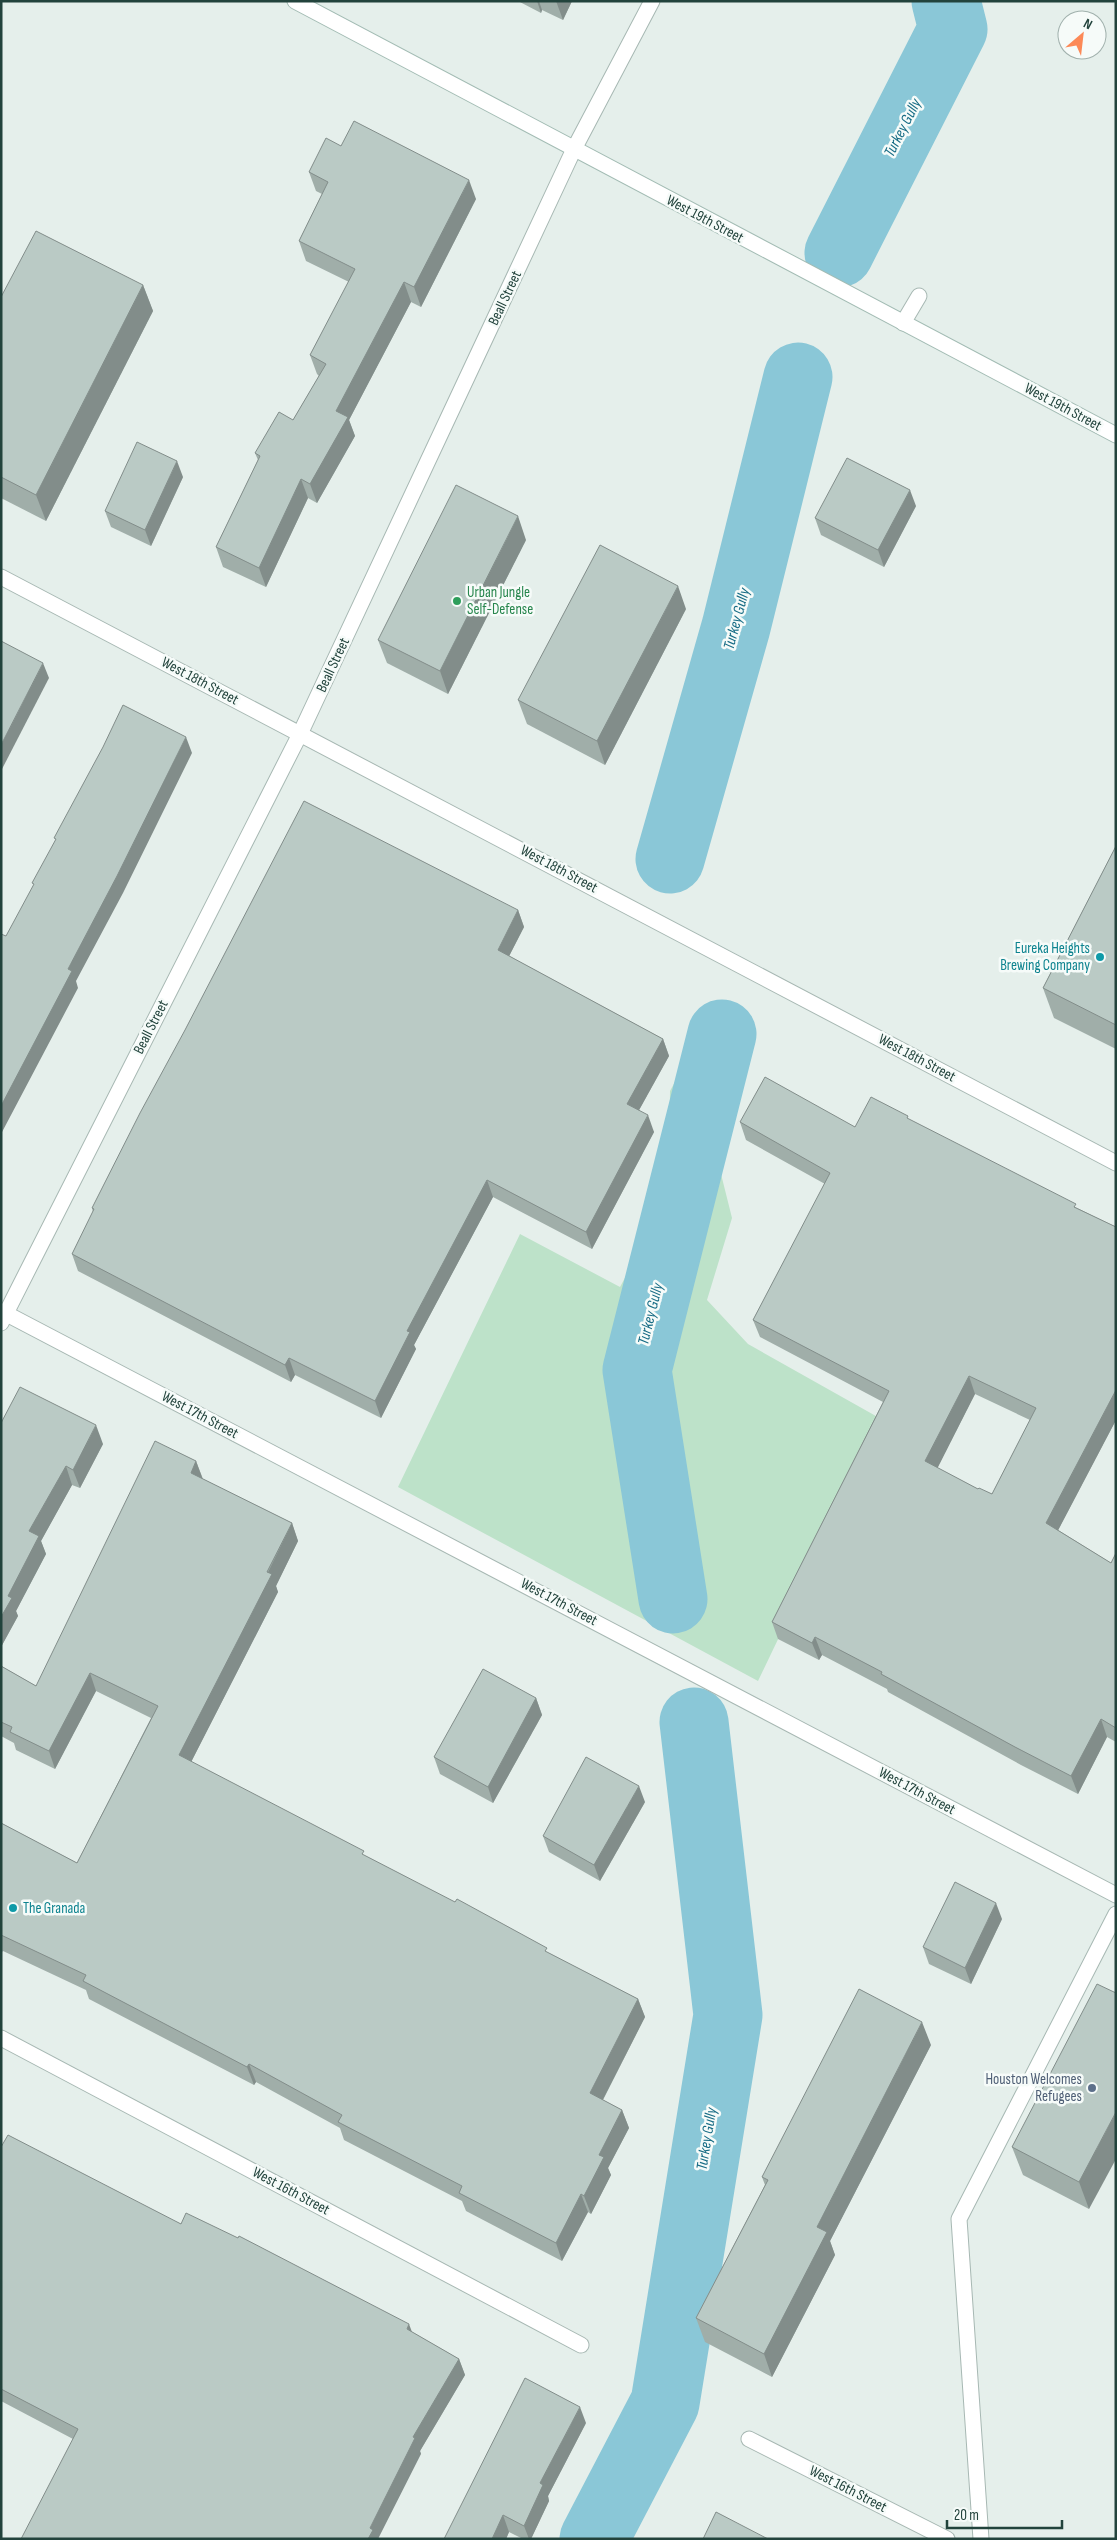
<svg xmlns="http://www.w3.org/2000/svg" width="1117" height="2540" font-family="'Sofia Sans Condensed',sans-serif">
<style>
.green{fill:#bde2c9}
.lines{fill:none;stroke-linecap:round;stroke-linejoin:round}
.river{stroke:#8ac7d7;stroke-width:69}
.lane-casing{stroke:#a7b8b3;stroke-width:17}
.street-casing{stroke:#a7b8b3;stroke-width:17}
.secondary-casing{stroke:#a3bcb4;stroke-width:17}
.lane{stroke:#fff;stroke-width:15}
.street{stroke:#fff;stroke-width:15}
.secondary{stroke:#fff;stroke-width:15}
.wall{fill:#a0aea9;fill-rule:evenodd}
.shaded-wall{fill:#828d8a}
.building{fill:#bacac5;stroke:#828d8a;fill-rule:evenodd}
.leisure-dot{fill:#2e9e5b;stroke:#f6fbf9;stroke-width:2}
.culture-dot{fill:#0f9aa8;stroke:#f6fbf9;stroke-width:2}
.service-dot{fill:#5c6f8a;stroke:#f6fbf9;stroke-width:2}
.labels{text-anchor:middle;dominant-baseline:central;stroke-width:5;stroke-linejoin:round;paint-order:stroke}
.street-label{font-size:15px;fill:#22433c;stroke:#f6fbf9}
.leisure-label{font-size:15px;fill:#27864d;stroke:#f6fbf9;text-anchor:start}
.culture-label{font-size:15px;fill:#0d838f;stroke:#f6fbf9;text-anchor:end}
.service-label{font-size:15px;fill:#4e5e75;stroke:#f6fbf9;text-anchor:end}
.water-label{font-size:16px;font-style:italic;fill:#176c85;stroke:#f6fbf9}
</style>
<rect width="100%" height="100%" fill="#e5efeb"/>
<!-- green -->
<path class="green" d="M711 1016 752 1039 713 1142 732 1218 707 1300 748 1344 883 1420 758 1681 398 1487 520 1234 620 1287 669 1197 670 1091Z"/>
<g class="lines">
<!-- river -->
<g class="river">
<path d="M839 253 953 29 946 1"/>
<path d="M670 859 736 627 798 377"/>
<path d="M673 1599 637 1370 722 1034"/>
<path d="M594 2539 665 2403 728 2015 694 1722"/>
</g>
<defs>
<g id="lane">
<path d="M903 323 919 296"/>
<path d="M981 2539 959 2219 1116 1914"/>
</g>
<g id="street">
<path d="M1 577 1116 1163"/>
<path d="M1 1311 1116 1895"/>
<path d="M1 1323 300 734 574 149 652 1"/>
<path d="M1 2038 581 2345"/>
<path d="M749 2439 947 2539"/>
</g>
<path id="secondary" d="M295 1 1116 435"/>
</defs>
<!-- lane casing -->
<use href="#lane" class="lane-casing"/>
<!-- street casing -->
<use href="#street" class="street-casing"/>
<!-- secondary casing -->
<use href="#secondary" class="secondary-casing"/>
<!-- lane -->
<use href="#lane" class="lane"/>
<!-- street -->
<use href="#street" class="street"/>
<!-- secondary -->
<use href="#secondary" class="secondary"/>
</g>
<!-- wall -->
<g class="wall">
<path d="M518 1H572L563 20 542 10 541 13Z"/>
<path d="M341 146 476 199 421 307 411 302 349 420 355 436 317 503 308 498 266 587 223 567 216 547 258 460 255 453 293 420 319 376 317 374 310 355 349 282 306 261 299 241 322 194 316 191 309 172Z"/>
<path d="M143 285 153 311 46 521 1 498V297Z"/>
<path d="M183 477 151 546 111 527 105 511Z"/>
<path d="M916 506 884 567 821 535 815 518Z"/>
<path d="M526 540 448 694 387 663 378 640Z"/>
<path d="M686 609 605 765 527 724 518 700Z"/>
<path d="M1116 846V1049L1054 1018 1043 988Z"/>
<path d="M518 910 524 927 509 956 663 1039 669 1056 639 1110 654 1132 592 1249 493 1197 414 1345 416 1349 381 1418 295 1375 291 1382 78 1271 72 1254 93 1212 92 1208Z"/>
<path d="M910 1120 1077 1208 1116 1227V1420L1058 1530 1111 1563 1116 1553V1742L1107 1737 1078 1794 1021 1765 888 1692 887 1689 822 1655 819 1660 778 1639 772 1622 883 1402 760 1337 753 1320 825 1184 746 1140 740 1122 855 1127ZM975 1394 1030 1420 992 1494 978 1489 937 1468Z"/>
<path d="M1 1423 103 1444 80 1488 72 1485 41 1541 46 1554 16 1611 18 1616 1 1647Z"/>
<path d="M196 1461 203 1479 292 1523 298 1541 276 1586 278 1592 191 1762 365 1856 550 1954 638 1999 645 2017 603 2100 622 2110 629 2128 608 2168 611 2175 591 2214 588 2212 562 2261 466 2211 462 2201 344 2140 340 2128 256 2082 254 2085 89 1999 86 1990 3 1951 1 1953V1823L77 1863 151 1718 96 1691 55 1769 16 1750 14 1743 1 1736V1666L36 1686Z"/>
<path d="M536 1698 542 1715 493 1803 440 1774 434 1757Z"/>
<path d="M645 1802 600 1881 549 1852 543 1836Z"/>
<path d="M1002 1919 971 1984 929 1964 923 1947Z"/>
<path d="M1116 1993 1089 2209 1023 2175 1012 2147Z"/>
<path d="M931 2045 830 2241 835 2255 772 2377 705 2342 696 2318 765 2185 762 2177Z"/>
<path d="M1 2147 181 2224 412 2332 459 2359 465 2375 420 2451 421 2454 73 2439 1 2401Z"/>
<path d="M586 2423 548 2496 549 2501 531 2539H523L509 2532 506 2539H444Z"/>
</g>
<!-- shaded-wall -->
<g class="shaded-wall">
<path d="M537 1H539L542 10 541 13Z"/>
<path d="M556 1H572L563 20Z"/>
<path d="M469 180 476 199 421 307 414 287Z"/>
<path d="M404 282 411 302 349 420 355 436 317 503 310 484 336 411Z"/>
<path d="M143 285 153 311 46 521 36 495Z"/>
<path d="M177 461 183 477 151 546 145 530Z"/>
<path d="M301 479 308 498 266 587 259 568Z"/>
<path d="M910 490 916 506 884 567 878 550Z"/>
<path d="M518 516 526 540 448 694 440 671Z"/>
<path d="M678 586 686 609 605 765 597 741Z"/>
<path d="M43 663 49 678 1 771V745Z"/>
<path d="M186 737 192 753 123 893 76 981 78 988 1 1134V1106L68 969Z"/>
<path d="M518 910 524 927 504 966 498 950Z"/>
<path d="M663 1039 669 1056 633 1121 627 1104Z"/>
<path d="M648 1115 654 1132 592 1249 586 1232Z"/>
<path d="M487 1180 493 1197 414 1345 416 1349 381 1418 375 1401 407 1331Z"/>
<path d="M289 1358 295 1375 291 1382 285 1365Z"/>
<path d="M969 1376 975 1394 932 1479 925 1461Z"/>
<path d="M1116 1390V1420L1053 1540 1046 1523Z"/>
<path d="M96 1425 103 1444 80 1488 73 1470Z"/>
<path d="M196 1461 203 1480 191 1473Z"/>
<path d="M66 1466 72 1485 41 1541 46 1554 16 1611 18 1616 1 1647V1617L29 1531Z"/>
<path d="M292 1523 298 1541 276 1586 278 1592 185 1774 179 1755Z"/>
<path d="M815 1637 822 1655 819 1660 812 1643Z"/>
<path d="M90 1673 96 1691 55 1769 49 1751Z"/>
<path d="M536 1698 542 1715 493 1803 488 1787Z"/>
<path d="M1101 1719 1107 1737 1078 1794 1071 1776Z"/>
<path d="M639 1786 645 1802 600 1881 594 1865Z"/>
<path d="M996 1903 1002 1919 971 1984 965 1968Z"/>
<path d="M638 1999 645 2017 597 2111 590 2093Z"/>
<path d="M922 2022 931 2045 830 2241 835 2255 772 2377 764 2354 817 2227Z"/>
<path d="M249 2064 256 2082 254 2085 247 2067Z"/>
<path d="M622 2110 629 2128 608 2168 611 2175 591 2214 584 2196 599 2155Z"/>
<path d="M1116 2112V2159L1089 2209 1079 2182Z"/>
<path d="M581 2194 588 2212 562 2261 556 2243Z"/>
<path d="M409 2324 415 2340 407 2329Z"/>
<path d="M459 2359 465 2375 420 2451 421 2454 378 2539H368L370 2528 413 2437Z"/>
<path d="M580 2407 586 2423 548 2496 549 2501 531 2539H529L524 2526 540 2483Z"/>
<path d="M503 2515 509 2532 506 2539H492Z"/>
</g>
<!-- building -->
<g class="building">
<path d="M354 121 469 180 414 287 404 282 336 411 348 417 310 484 301 479 259 568 216 547 260 456 255 453 279 412 293 420 326 364 310 355 355 269 299 241 328 182 309 172 326 138 341 146Z"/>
<path d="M36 231 143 285 36 495 1 477V297Z"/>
<path d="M137 442 177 461 145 530 105 511Z"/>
<path d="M847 458 910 490 878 550 815 518Z"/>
<path d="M456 485 518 516 440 671 378 640Z"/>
<path d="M600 545 678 586 597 741 518 700Z"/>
<path d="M1 641 43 663 1 745Z"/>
<path d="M123 705 186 737 117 876 68 969 72 971 1 1106V934L6 936 34 884 32 883 56 839 54 838 103 747Z"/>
<path d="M304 801 518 910 498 950 663 1039 627 1104 648 1115 586 1232 487 1180 407 1331 410 1332 375 1401 289 1358 285 1365 72 1254 94 1209 92 1208 140 1113 185 1030Z"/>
<path d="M1116 846V1025L1043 988Z"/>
<path d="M765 1077 855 1127 871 1097 908 1116 907 1118 1076 1204 1074 1207 1116 1227V1390L1046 1523 1111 1563 1116 1553V1728L1101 1719 1071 1776 1015 1747 881 1674 882 1672 815 1637 812 1643 772 1622 889 1391 753 1320 830 1173 740 1122ZM969 1376 1036 1408 992 1494 979 1488 978 1489 925 1461Z"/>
<path d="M20 1387 96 1425 73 1470 66 1466 29 1531 39 1536 8 1596 12 1598 1 1617V1423Z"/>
<path d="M155 1441 196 1461 191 1473 292 1523 267 1572 272 1574 179 1755 364 1851 362 1854 455 1902 457 1899 547 1948 545 1951 638 1999 590 2093 622 2110 599 2155 604 2157 584 2196 581 2194 556 2243 459 2193 462 2186 338 2122 342 2115 249 2064 247 2067 83 1981 86 1975 1 1935V1823L77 1863 158 1706 90 1673 49 1751 10 1732 12 1727 1 1722V1666L36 1686Z"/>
<path d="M483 1669 536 1698 488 1787 434 1757Z"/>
<path d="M586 1757 639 1786 594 1865 543 1836Z"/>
<path d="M955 1882 996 1903 965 1968 923 1947Z"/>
<path d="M1097 1984 1116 1993V2112L1079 2182 1012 2147Z"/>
<path d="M859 1989 922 2022 817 2227 827 2232 764 2354 696 2318 768 2180 762 2177Z"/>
<path d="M8 2135 181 2224 186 2213 238 2238 239 2236 409 2324 407 2329 459 2359 413 2437 415 2438 370 2528 373 2530 368 2539H21L78 2429 1 2389V2147Z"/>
<path d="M525 2378 580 2407 540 2483 543 2485 524 2526 503 2515 492 2539H444Z"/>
<path d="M716 2512 768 2539H703Z"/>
</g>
<!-- markers -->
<circle class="leisure-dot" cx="457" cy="601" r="5"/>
<g class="culture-dot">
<circle cx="1100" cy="957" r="5"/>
<circle cx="13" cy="1908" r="5"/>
</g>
<circle class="service-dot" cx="1092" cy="2088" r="5"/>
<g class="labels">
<!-- street labels -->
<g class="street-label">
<text transform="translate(705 219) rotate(28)">West 19th Street</text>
<text transform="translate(505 298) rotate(-65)">Beall Street</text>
<text transform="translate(1063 407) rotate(28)">West 19th Street</text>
<text transform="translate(333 665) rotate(-65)">Beall Street</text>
<text transform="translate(200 681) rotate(28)">West 18th Street</text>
<text transform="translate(559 869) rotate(28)">West 18th Street</text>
<text transform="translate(151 1027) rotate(-63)">Beall Street</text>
<text transform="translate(917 1058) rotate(28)">West 18th Street</text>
<text transform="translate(200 1415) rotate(28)">West 17th Street</text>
<text transform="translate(559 1602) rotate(28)">West 17th Street</text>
<text transform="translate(917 1791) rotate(28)">West 17th Street</text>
<text transform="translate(291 2191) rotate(28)">West 16th Street</text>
<text transform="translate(848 2489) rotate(27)">West 16th Street</text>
</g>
<!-- leisure labels -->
<g class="leisure-label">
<text x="467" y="592">Urban Jungle<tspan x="467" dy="17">Self-Defense</tspan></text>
</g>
<!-- culture labels -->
<g class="culture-label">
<text x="1090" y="948">Eureka Heights<tspan x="1090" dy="17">Brewing Company</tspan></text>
<text x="23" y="1908" text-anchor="start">The Granada</text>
</g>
<!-- service labels -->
<g class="service-label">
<text x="1082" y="2079">Houston Welcomes<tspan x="1082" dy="17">Refugees</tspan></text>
</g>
<!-- water labels -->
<g class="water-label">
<text transform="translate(903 128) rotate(-63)">Turkey Gully</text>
<text transform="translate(737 619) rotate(-75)">Turkey Gully</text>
<text transform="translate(651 1314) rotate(-76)">Turkey Gully</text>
<text transform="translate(707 2139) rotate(-81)">Turkey Gully</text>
</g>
</g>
<!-- border -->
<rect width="1117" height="2540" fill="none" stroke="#22433c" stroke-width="5"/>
<!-- north arrow -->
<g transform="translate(1082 35) rotate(28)"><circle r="24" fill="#f6fbf9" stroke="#a1b1ad"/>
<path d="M0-4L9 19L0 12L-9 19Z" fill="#fc8957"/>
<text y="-8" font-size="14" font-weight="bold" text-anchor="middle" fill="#22433c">N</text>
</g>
<!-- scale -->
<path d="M947 2520v8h115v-8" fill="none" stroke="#22433c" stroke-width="2.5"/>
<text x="954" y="2520" font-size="15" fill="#22433c" stroke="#f6fbf9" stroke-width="4" paint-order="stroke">20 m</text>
</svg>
